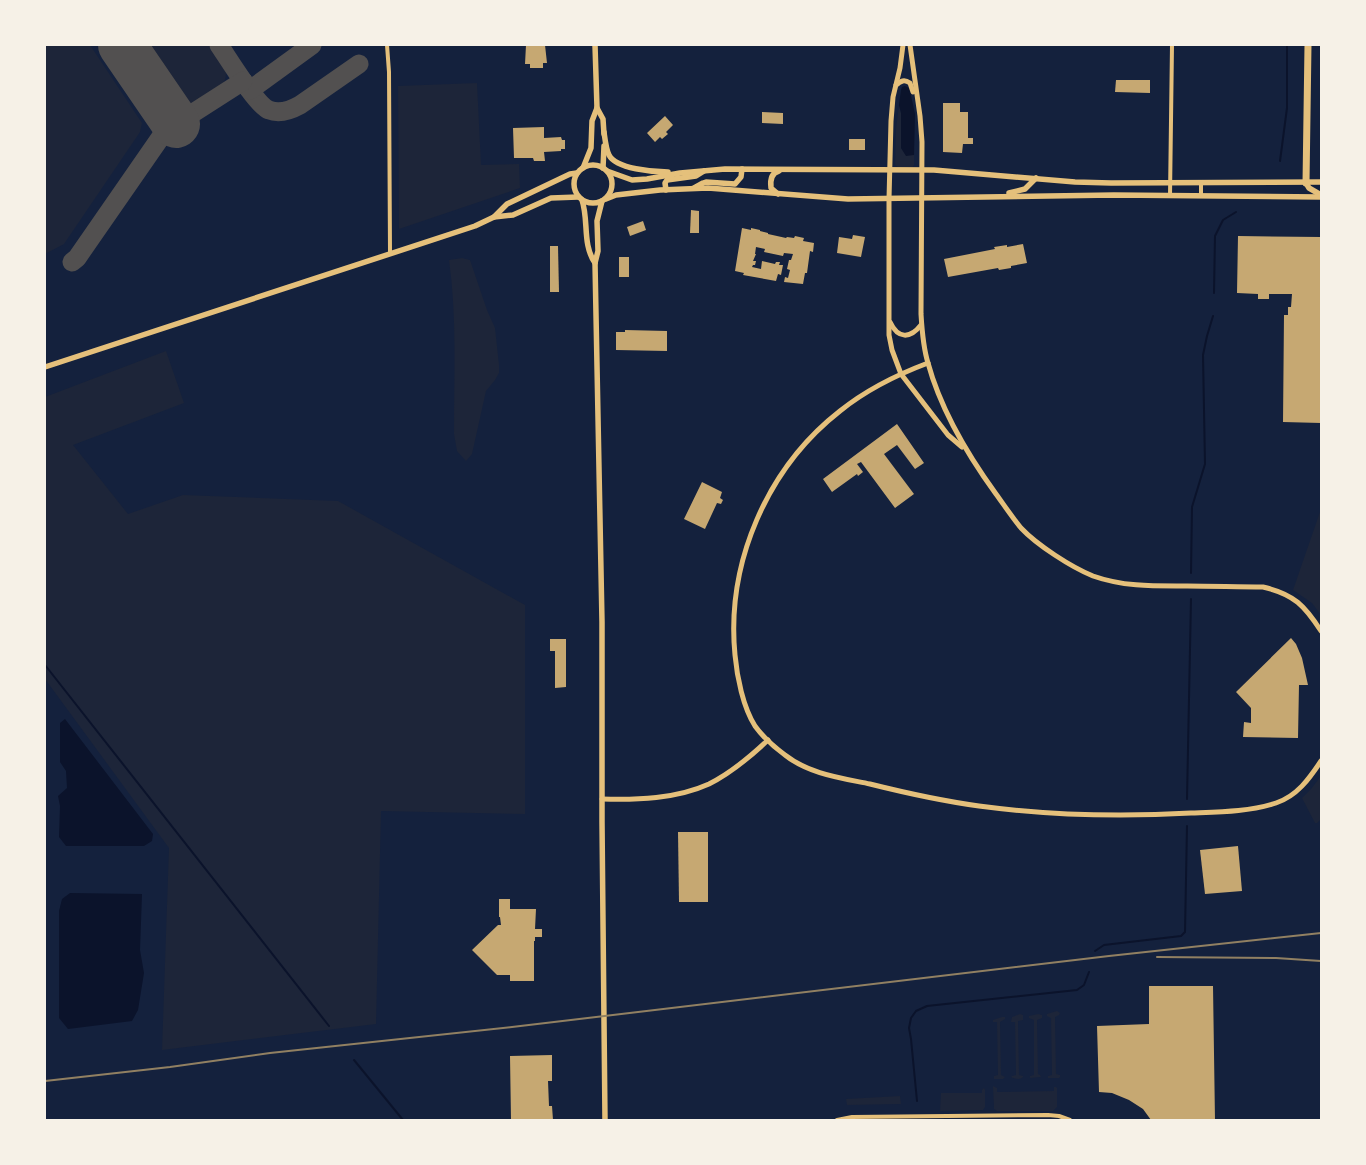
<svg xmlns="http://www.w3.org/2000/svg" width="1366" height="1165" font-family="'PT Sans',sans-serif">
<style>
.green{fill:#1d2539}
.water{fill:#0b132b}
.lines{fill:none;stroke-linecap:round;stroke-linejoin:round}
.stream{stroke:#0b132b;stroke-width:2}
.taxiway{stroke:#525050;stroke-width:19}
.runway{stroke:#525050;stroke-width:48}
.building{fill:#c6a872}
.minor{stroke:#e5c07b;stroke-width:4}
.tertiary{stroke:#e5c07b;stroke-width:5}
.secondary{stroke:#e5c07b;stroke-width:5.5}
.motorway{stroke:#e5c07b;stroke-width:7}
.rail{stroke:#918062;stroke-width:2}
</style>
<rect width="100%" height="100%" fill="#14213d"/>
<!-- green -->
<g class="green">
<path d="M45 45H90L142 123 140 132 64 244 45 254Z"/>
<path d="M141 45H214C221 54 226 62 226 74 225 92 195 118 180 101Z"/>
<path d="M477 83 481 165 519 164 520 188 399 229 398 86Z"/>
<path d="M899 105 901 113V148L906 155H914V165L912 168 898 167 895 165 896 129Z"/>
<path d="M462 258 470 260 487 310 495 328 499 365V373L495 380 486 391 472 454 466 461 457 451 454 434C454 376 457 317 449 260Z"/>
<path d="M166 351 184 403 73 445 128 514 183 495 338 501 525 605V814L381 811 376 1024 162 1050 169 848 45 679V397Z"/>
<path d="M1321 509V615L1312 603 1293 590Z"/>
<path d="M1321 776V819L1317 823H1315L1302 798 1311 789Z"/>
<path d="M1057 1011 1060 1013 1059 1015 1055 1017 1056 1074 1060 1075V1077L1059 1078H1048V1076L1052 1075 1051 1018 1047 1016V1014Z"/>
<path d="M1020 1014 1023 1015V1020L1018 1021 1019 1075 1023 1076V1077C1021 1080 1014 1079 1011 1077L1012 1076 1016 1075 1015 1022H1011L1012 1017Z"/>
<path d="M1038 1014 1042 1015V1018L1037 1020 1038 1074 1040 1075 1041 1077 1030 1078V1076L1034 1075V1020L1029 1018V1016Z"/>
<path d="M1002 1017H1005V1019L1000 1022 1001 1075 1005 1077 1003 1079H994V1076L998 1075 997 1022H993V1020Z"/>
<path d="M993 1086 997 1088V1092L1054 1091V1087H1056L1057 1088V1107L1053 1111H997L994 1109V1107L993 1088Z"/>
<path d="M984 1088 985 1090V1107L983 1110 940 1111 941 1093H982V1090Z"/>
<path d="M900 1096 901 1104 847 1105 846 1099Z"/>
</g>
<!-- water -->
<g class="water">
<path d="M905 86 909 88 910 91 915 114 914 155 906 156 901 148V113L899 105 901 90 902 87Z"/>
<path d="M65 719 153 834 152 841 144 846H66L59 837 60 806 58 796 67 788 66 771 60 762V723Z"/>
<path d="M70 893 142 894 140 950 144 973 138 1010 132 1021 68 1029 59 1018V911L62 899Z"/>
</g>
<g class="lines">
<!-- stream -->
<g class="stream">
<path d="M1280 161 1287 108V45"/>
<path d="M1214 293 1215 236 1223 220 1236 212"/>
<path d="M1191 573 1192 507 1205 464 1203 355 1207 336 1213 316"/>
<path d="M45 665 329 1026"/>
<path d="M1187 799 1191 599"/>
<path d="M1095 951 1104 945 1181 936 1185 932 1187 826"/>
<path d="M354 1060 403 1120"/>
<path d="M917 1101 911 1039 909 1028 911 1018 916 1011 927 1006 1077 990 1084 985 1089 972"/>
</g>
<!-- taxiway -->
<g class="taxiway">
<path d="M219 45C228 58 257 106 269 110 279 114 291 110 300 105L359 64"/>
<path d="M250 90 312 45"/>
<path d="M72 262 77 258 165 131 243 81"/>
</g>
<!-- runway -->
<path class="runway" d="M122 45 176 124"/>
</g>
<!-- building -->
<g class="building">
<path d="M526 45H545L547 63H543V68H530V64H525Z"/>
<path d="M1116 80H1150V93L1115 92Z"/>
<path d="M943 103H960V112H968V138H973V144H963L962 153 943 152Z"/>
<path d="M762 112 783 113V124L762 123Z"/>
<path d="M665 116 673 125 666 132 668 134 662 139 660 137 655 142 647 133Z"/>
<path d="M544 127V138L561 137 562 140H565V149H561V151L544 152 545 161H534L533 158H514L513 128Z"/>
<rect x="849" y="139" width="16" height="11"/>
<path d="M691 210 699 211V233H690Z"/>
<path d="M643 221 646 230 630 236 627 227Z"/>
<path d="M742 228 751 230V228L760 230V231L768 233V234L786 238 787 237 794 238 795 236 804 238 803 241 814 243 813 252 810 251 807 273H805L803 284 784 282 785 277 788 278 790 270 787 269 789 260H791L793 254 784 253 783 256 764 252 765 249 756 247 755 254H756L753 261H756L755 265H753L752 267 761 269 762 261 775 264 776 262H780L779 265H783L781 275 778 274 776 281 743 275 744 273 735 271Z"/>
<path d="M853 235 865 237 861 257 837 253 839 237 852 239Z"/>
<path d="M1238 236 1321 237V423L1283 422 1284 315H1288V307H1291L1292 294H1269V299H1258V294L1237 293Z"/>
<path d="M1023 244 1027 263 1011 266V268L999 270 998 268 948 277 944 259 995 249 994 247 1007 245V247Z"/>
<path d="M550 246H558L559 292H550Z"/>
<rect x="619" y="257" width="10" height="20"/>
<path d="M625 330 667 331V351L616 350V332H625Z"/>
<path d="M897 424 924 463 915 469 897 445 884 454 914 494 895 508 861 462 857 464 863 472 858 476 857 474 832 492 823 479Z"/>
<path d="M702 482 722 492 720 498 723 500 721 504 717 503 705 529 684 519Z"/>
<path d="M1291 638 1296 644 1302 658 1308 685H1299L1298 738 1243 737 1244 722 1251 723V708L1236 692Z"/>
<path d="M550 639H566V687L555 688V651H550Z"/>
<path d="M678 832H708V902H679Z"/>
<path d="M1238 846 1242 891 1205 894 1200 850Z"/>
<path d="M499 899H510V909H536L535 929H542V937H535V941H534V981H510V975H497L472 950 498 925H501L500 917H499Z"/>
<path d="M1149 986H1213L1215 1120H1151L1143 1109 1129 1100 1112 1093 1099 1092 1097 1026 1149 1024Z"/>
<path d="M552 1055V1081H548L549 1106H552L553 1120H511L510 1056Z"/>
</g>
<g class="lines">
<!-- minor -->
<g class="minor">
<path d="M387 45 389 72 390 253"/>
<path d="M1201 184V196"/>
<path d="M1170 196 1172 45"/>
<path d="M837 1120 852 1117 1048 1115 1059 1116 1070 1120"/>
</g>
<!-- tertiary -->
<g class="tertiary">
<path d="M903 45 900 68 893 97 891 121 889 199V335L892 350 901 374 948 435 962 447"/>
<path d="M910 45 920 116 922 142 921 314C922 331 923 347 928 363 941 411 967 454 996 494 1004 505 1012 517 1021 528 1037 545 1071 567 1093 576 1124 587 1155 586 1187 586 1213 586 1238 587 1263 587 1294 594 1305 606 1321 631"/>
<path d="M896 85C901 81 904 79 910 83L913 92"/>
<path d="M890 322C898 339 910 339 921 325"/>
<path d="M928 363C896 375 866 390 840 411 767 468 726 563 735 655 737 677 743 707 755 726 763 737 774 747 785 755 809 774 841 778 870 784 906 793 943 801 979 806 1047 815 1123 817 1191 813 1219 812 1249 812 1276 803 1297 796 1309 779 1321 761"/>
<path d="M602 799C637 800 676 799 709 784 731 773 750 757 768 740"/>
</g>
<!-- secondary -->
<g class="secondary">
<path d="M597 108 603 119 604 134"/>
<path d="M604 132C605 139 606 149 609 155 616 169 654 172 668 172"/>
<circle cx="593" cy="184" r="19"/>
<path d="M583 168 591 148 592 121 597 108 595 45"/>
<path d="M603 168 604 146"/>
<path d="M607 171 632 180 647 179 680 173 725 169 934 170 1075 182 1111 183 1321 182"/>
<path d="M1306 183 1309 188 1321 195"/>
<path d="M694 188 703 183 706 182 735 184 741 177 742 169"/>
<path d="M666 190 665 183 667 180 696 176 704 171"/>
<path d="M1009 193 1025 189 1036 178"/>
<path d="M778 194 771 188C770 180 771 173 779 171"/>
<path d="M606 199 616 195 660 190 708 188 848 199 1114 195 1321 197"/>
<path d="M582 200C589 221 582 244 595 263"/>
<path d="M602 201 597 221 598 251 595 263 602 622V822L605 1120"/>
<path d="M494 217 513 215 551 198 578 197"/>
<path d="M45 367 475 226 494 217 507 204 570 174 577 173"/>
</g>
<!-- motorway -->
<path class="motorway" d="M1306 183 1308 45"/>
<!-- rail -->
<g class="rail">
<path d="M1157 957 1276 958 1321 961"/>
<path d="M45 1081 170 1067 270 1053 512 1027 1109 956 1321 933"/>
</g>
</g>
<!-- border -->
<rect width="1366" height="1165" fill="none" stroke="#f6f1e7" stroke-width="92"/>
</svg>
